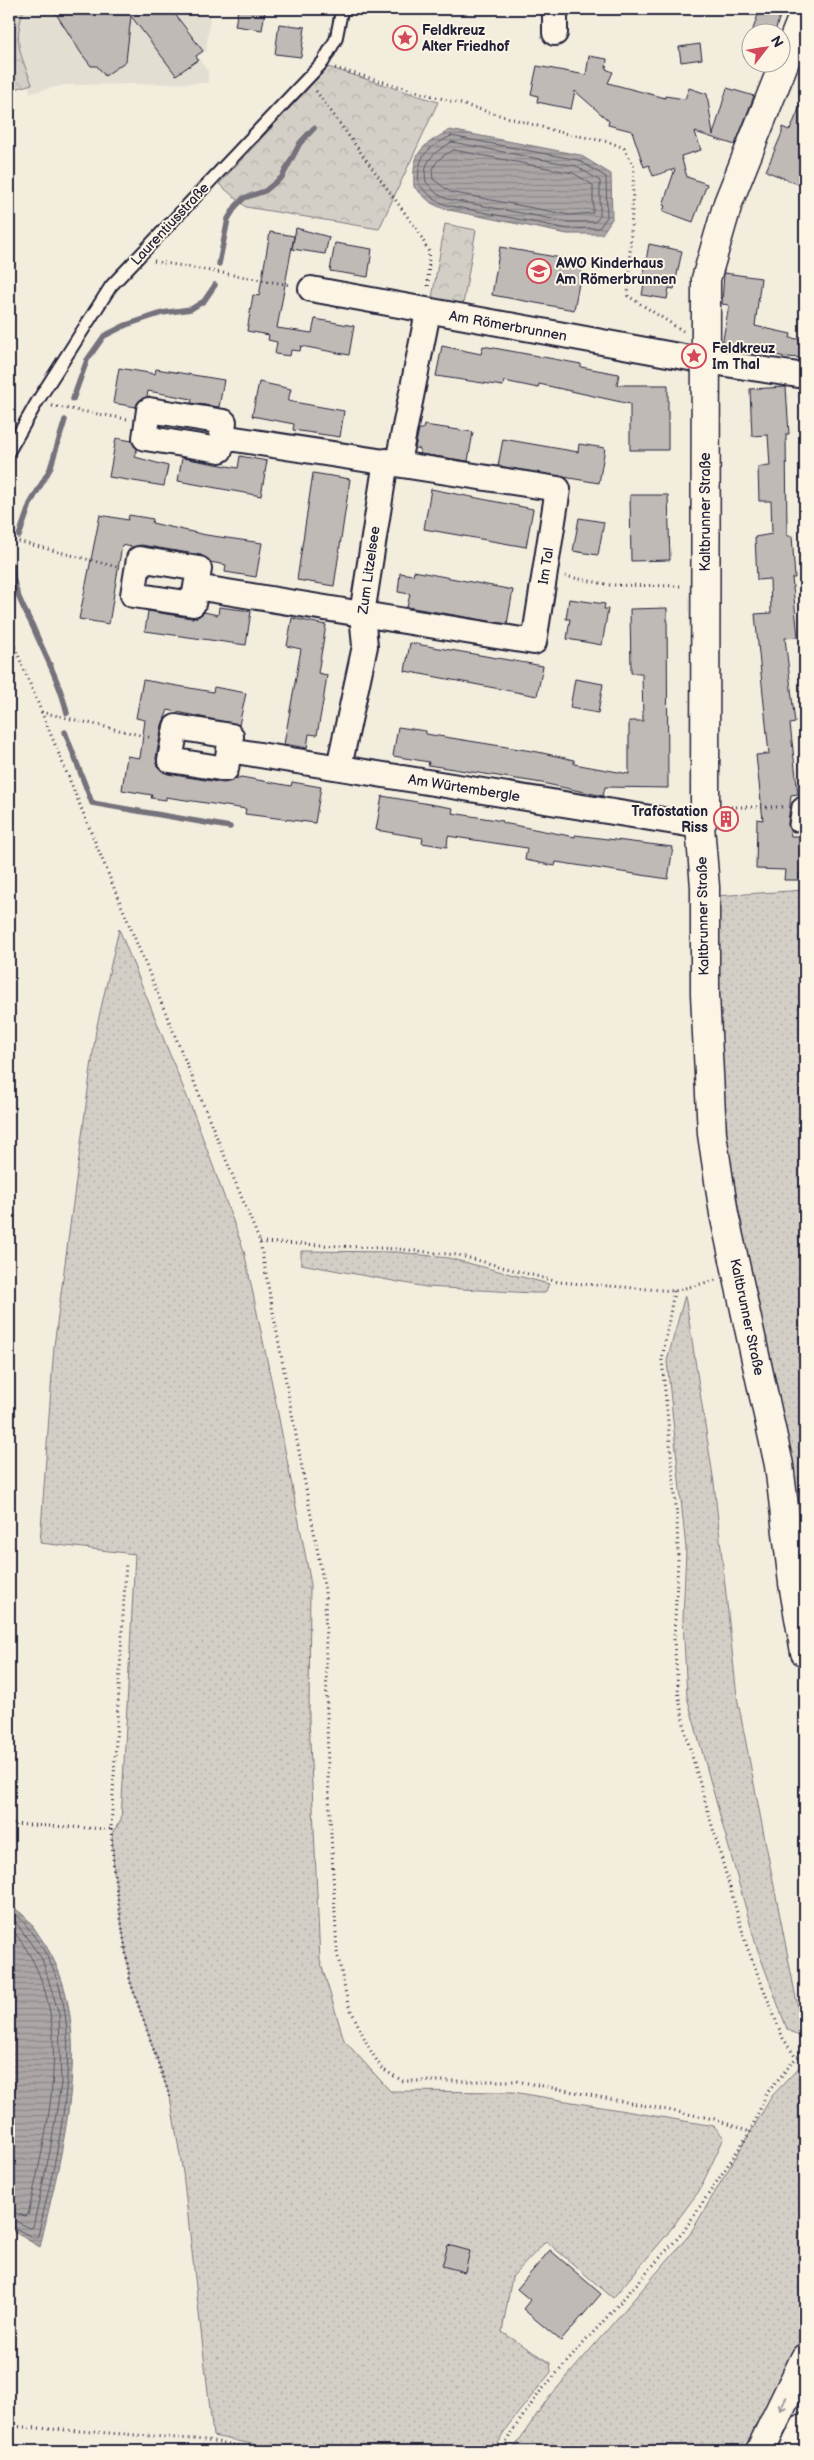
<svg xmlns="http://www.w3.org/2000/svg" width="814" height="2460" font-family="'Balsamiq Sans',sans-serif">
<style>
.built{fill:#e3ded2}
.grass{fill:url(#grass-dots);stroke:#7b7880}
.park{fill:url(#park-crowns);stroke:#7b7880}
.water{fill:url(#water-rules);stroke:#75727b}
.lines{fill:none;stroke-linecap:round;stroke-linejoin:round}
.shore{stroke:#595766;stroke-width:1}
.stream{stroke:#75727b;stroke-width:5.5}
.building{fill:#bfbab6;stroke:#22223b}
.service-casing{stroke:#22223b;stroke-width:15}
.minor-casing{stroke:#22223b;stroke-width:28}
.tertiary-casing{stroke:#22223b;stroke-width:31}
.trunk-casing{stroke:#22223b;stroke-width:31}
.path{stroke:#22223b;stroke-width:3;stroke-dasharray:1 4;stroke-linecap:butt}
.service{stroke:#fcf5e5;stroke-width:11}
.minor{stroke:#fcf5e5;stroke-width:24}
.tertiary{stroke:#fcf5e5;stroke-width:28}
.trunk{stroke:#fcf5e5;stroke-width:28}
.oneway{stroke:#9a9698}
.labels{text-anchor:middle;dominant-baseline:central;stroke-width:4;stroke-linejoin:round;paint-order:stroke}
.poi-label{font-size:14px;font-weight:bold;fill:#22223b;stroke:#fcf5e5;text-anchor:start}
.street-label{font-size:14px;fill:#22223b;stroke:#fcf5e5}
</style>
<defs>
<pattern id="grass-dots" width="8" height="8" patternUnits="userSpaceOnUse" patternTransform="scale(1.25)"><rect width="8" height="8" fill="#d4cfc6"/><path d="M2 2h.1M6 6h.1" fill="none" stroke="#b6b1ab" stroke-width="1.8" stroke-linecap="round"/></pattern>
<pattern id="park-crowns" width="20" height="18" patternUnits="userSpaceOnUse" patternTransform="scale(1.25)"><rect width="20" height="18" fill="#d4cfc6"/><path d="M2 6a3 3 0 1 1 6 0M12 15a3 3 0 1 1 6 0" fill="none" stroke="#b6b1ab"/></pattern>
<pattern id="water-rules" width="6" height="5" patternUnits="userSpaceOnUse" patternTransform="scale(1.25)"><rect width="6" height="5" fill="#aca7a6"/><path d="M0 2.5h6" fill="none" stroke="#8c8888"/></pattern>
</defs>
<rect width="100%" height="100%" fill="#f3edde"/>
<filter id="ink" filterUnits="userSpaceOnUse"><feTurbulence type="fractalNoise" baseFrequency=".02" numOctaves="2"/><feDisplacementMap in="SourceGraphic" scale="10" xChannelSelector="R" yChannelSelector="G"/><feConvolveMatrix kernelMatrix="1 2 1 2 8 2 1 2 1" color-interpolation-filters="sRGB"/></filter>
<g filter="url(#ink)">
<!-- built -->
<path class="built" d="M24 9H211L206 51 197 57 208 71V83L64 85 30 93 17 33Z"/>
<!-- grass -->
<g class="grass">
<path d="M805 890V1601L788 1460 723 1129 715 896Z"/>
<path d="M119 929 194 1114 244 1251 275 1398 310 1579 309 1719 320 1960 344 2040 390 2091 513 2092 714 2126 724 2138 699 2191 665 2237 613 2298 546 2241 512 2277 502 2332 550 2363 551 2372 507 2427 494 2451H286L213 2436 183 2173 170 2097 130 1981 114 1872 112 1833 121 1820 135 1554 40 1543 54 1346 96 1030Z"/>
<path d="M301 1251 397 1252 448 1258 549 1284 545 1293H533L426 1287 301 1264Z"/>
<path d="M685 1295 714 1483 737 1697 804 2039 787 2029 756 1945 687 1697 683 1620 686 1549 667 1361Z"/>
<path d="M805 2061V2340L748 2451H512L546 2401 690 2234 772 2096Z"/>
</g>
<!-- park -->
<g class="park">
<path d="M9 9H24C13 40 20 54 32 84L9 91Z"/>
<path d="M328 67 438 102 379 229 246 207 219 184Z"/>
<path d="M445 224 476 230 462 310 431 304Z"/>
</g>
<!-- water -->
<g class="water">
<path d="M450 130 580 155 611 174 612 219 602 234H567L444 209 431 203 414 187C412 151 420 147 450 130Z"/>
<path d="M9 1906C24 1912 31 1923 40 1937 101 2021 61 2154 40 2247L9 2229Z"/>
</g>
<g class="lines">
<!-- shore -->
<g class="shore">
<path d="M451 136 578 160 606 177 607 217 599 228 568 229 446 205 434 199 419 185C416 156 427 148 451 136Z"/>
<path d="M452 142 576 166 600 181V216L595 222H568L447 199 437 194 426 182C422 161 434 152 452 142Z"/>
<path d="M454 150 573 173 593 185V213L569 215 450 192 433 179C430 164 441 156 454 150Z"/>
<path d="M9 1911C22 1916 28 1929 37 1940 94 2019 58 2149 38 2236L34 2238 9 2225"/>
<path d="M9 1918 14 1920 42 1959 59 2014 61 2084 50 2151 33 2227 30 2228 9 2218"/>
<path d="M9 1926C81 2007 49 2120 28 2215L25 2216 9 2211"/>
</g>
<!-- stream -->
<g class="stream">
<path d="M219 264 228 219 236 206 244 198 265 191 282 177 300 143 314 128"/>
<path d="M73 399 87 360 104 336 126 325 162 313 191 309 204 301 215 285"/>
<path d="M19 536 30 504 50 469 65 420"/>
<path d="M13 565C11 587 24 608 33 627 45 655 60 683 67 713"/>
<path d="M65 732 92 803 230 827"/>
</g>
</g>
<!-- building -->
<g class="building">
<path d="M53 9H171L203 51 196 56 198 60 176 75 131 16 126 61 105 76 97 66H91L81 53Z"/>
<path d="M238 9 265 11 262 30 235 26Z"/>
<path d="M760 9H782L775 32H752Z"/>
<path d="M279 24 305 27 301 57 275 54Z"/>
<path d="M700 44 702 59 681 62 679 47Z"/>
<path d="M589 56 607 59 606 69 613 72 608 83 665 98V96L685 99 689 88 707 94 713 135 727 88 754 96 735 145 695 132 701 150 681 156 687 177 707 184 693 222 663 211 665 206 663 205 675 169 653 176 649 165 644 167 632 131 608 125 609 121 575 91 571 109 537 102 538 96 531 94 537 66 586 75Z"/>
<path d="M805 94V187L766 171 782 133V127L789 130 791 128Z"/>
<path d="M296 228 329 237 325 254 292 249Z"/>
<path d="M270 232 294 236 277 328 312 333 315 319 354 326 349 355 301 346 300 351 291 350 290 356 275 354 277 342 268 340 269 335 247 331 253 295 259 296Z"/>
<path d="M335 243 372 249 368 277 330 271Z"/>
<path d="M649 244 682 251 674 289 669 288 667 299 642 295 644 284 642 283Z"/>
<path d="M500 247 583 262 574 310 492 295Z"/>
<path d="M724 273 761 278 755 326 791 334 790 338 805 340V358L785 357 753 350 752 353 722 345 729 305 722 304Z"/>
<path d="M442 346 481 354 483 346 581 364V367L619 374 617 385H668V450H630V404L539 384 538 388 504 381 503 386 436 376Z"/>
<path d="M119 368 155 374 156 369 224 380 219 407 191 403 192 399 148 391 147 397 139 401 136 407 113 403Z"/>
<path d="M259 382 291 389 288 401 344 411 340 437 293 430 294 424 252 416Z"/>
<path d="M786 387 789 434H786L787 536H792L795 578H792L798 637 785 638 795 723 790 724 798 794 791 795 788 824 791 836H800V850H805V873H799V880H784L785 870 756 869 757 819 763 820 756 755 769 754 755 614 771 613 770 579 757 580 755 537 772 534 771 501H759L758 467 770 466 768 435 752 436 750 389Z"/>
<path d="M424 425 473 432 468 461 420 454V449L415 448 419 429H423Z"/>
<path d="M116 438 132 441 137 449 135 457 168 466 164 486 109 477Z"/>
<path d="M503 439 578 452 579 444 605 448 599 483 498 466Z"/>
<path d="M240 456 267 461 261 496 178 481 182 458 238 468Z"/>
<path d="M313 473 350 479 334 586 297 580Z"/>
<path d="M431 489 533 509 526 547 424 529Z"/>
<path d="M630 495H668L670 560 631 561Z"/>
<path d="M100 515 128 520 129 515 153 519 152 523 206 535 262 543 256 577 225 572 226 565 210 562 201 555 141 545 132 547 122 545 109 624 79 619Z"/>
<path d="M579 518 604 522 598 555 573 551Z"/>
<path d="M414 571 513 590 507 624 407 607 410 594 398 592 400 573 413 575Z"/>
<path d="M569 599 605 604 604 609H608L602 645 567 639 570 619H566Z"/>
<path d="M219 607 251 611 246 645 145 631 148 611 191 618 198 617 204 612 218 615Z"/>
<path d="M667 608 668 788 605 787 603 796 542 783 428 765 429 762 393 756 398 727 426 731V734L538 752 574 760V764L629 774V721H643L642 673H631L630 609Z"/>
<path d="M292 618 326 625 318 673 327 675 324 696 317 735 309 734 307 748 284 744 301 649 287 646Z"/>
<path d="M410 643 543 666 537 696 405 671Z"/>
<path d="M575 679 603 684 598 713 570 708Z"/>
<path d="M143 680 213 692 214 687 246 693 239 725 168 710 162 725 156 758 157 766 161 770 168 774 224 783 241 777 291 786 292 782 321 787 315 823 245 814 246 809 166 797V800L151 798 152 795 122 790 127 756 140 758 145 720 136 718Z"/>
<path d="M382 796 453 808 452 813 503 821V823L575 837V835L673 847 668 879 556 862 555 866 525 860 527 848 448 836 447 847 422 843 423 838 376 830Z"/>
<path d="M448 2245 470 2251 465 2272 442 2266Z"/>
<path d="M550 2250 601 2294 561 2341 523 2309 530 2300 517 2289Z"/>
</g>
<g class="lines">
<defs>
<g id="service">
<path d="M9 451 37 402 111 286 323 62 336 39 342 9"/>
<path d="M795 825 798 806 805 800"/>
</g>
<g id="minor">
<path d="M555 9V33"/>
<path d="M311 289 706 361 805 376"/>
<path d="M149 410 224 422 220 450 145 438Z"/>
<path d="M398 462 428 312"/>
<path d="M196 587 193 604 133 595 139 559 199 569 196 587 534 642 558 489 222 437"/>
<path d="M229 750 226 769 170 760 176 727 231 736 229 750 700 826"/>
<path d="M339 767 365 646 362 614 386 461"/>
</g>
<path id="tertiary" d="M805 11 728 203 706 279 705 816 700 826 705 887V994L712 1134 724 1214 779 1465 793 1583 805 1652"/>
<g id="trunk">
<path d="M760 2451 805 2358"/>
<path d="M793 2451 805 2427"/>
</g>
</defs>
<!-- service casing -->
<use href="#service" class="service-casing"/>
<!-- minor casing -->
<use href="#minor" class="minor-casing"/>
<!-- tertiary casing -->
<use href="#tertiary" class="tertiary-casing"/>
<!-- trunk casing -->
<use href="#trunk" class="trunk-casing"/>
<!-- path -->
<g class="path">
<path d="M433 9V13"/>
<path d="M335 68 559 132 609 142 624 148 634 167 628 296 683 331"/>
<path d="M316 91 418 231 429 252 428 289"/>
<path d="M154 261 290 285"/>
<path d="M52 406 127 419"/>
<path d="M9 539 117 567"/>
<path d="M565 576 610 585 683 586"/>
<path d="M9 633 260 1242 325 1591 328 1775 337 1952 348 2004 369 2048 382 2069 403 2081H517L714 2119 750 2132"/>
<path d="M41 712 153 738"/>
<path d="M726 807H783"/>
<path d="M260 1242 398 1249 458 1255 558 1282 674 1291 716 1280"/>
<path d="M674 1291 662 1360 677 1516 678 1559 674 1641 679 1698 686 1735 747 1947 783 2038 796 2058"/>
<path d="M9 1824 111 1829 126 1563"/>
<path d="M111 1829 114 1872 130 1981 170 2097"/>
<path d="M9 2426 207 2440 268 2451"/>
<path d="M502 2451 511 2433 540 2392 683 2232 750 2132 767 2093 796 2058 805 2053"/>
</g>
<!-- service -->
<use href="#service" class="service"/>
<!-- minor -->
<use href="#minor" class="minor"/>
<!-- tertiary -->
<use href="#tertiary" class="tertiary"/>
<!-- trunk -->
<use href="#trunk" class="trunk"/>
</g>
<!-- one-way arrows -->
<defs><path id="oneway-shaft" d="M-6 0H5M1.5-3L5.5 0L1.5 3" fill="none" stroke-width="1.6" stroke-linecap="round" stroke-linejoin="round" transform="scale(1.25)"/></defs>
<use class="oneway" href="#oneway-shaft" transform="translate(783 2404) rotate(116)"/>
</g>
<!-- icons -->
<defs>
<symbol id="sight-ring" viewBox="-11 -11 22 22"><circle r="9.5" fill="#fcf5e5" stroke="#d1495b" stroke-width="1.5"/><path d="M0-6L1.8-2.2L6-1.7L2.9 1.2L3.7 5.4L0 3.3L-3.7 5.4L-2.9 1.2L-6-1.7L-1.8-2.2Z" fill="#d1495b"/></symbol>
<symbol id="school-ring" viewBox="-11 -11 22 22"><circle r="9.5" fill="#fcf5e5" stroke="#d1495b" stroke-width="1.5"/><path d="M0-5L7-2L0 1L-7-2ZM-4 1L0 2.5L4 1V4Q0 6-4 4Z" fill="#d1495b"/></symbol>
<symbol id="building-ring" viewBox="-11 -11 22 22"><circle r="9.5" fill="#fcf5e5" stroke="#d1495b" stroke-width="1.5"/><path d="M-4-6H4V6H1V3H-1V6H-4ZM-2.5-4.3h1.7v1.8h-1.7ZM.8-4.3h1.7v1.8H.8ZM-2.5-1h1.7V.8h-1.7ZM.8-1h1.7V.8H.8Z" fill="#d1495b"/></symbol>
</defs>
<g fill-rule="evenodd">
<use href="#sight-ring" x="391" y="24" width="28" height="28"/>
<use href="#school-ring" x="525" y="257" width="28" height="28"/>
<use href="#sight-ring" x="680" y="342" width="28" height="28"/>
<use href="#building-ring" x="712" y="805" width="28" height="28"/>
</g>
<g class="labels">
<!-- poi labels -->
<g class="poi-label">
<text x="422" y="30">Feldkreuz<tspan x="422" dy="16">Alter Friedhof</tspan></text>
<text x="556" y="263">AWO Kinderhaus<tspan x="556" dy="16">Am Römerbrunnen</tspan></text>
<text x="712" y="348">Feldkreuz<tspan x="712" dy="16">Im Thal</tspan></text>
<text x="708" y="811" text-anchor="end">Trafostation<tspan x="708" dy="16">Riss</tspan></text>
</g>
<!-- street labels -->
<g class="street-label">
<text transform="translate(170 224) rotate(-47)">Laurentiusstraße</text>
<text transform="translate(508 326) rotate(10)">Am Römerbrunnen</text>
<text transform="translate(705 512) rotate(-90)">Kaltbrunner Straße</text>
<text transform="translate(546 566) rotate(-81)">Im Tal</text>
<text transform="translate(369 570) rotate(-82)">Zum Litzelsee</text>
<text transform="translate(464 788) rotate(9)">Am Würtembergle</text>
<text transform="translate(703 916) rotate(-91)">Kaltbrunner Straße</text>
<text transform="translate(747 1317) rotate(78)">Kaltbrunner Straße</text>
</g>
</g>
<!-- margin -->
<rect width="814" height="2460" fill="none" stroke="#fcf5e5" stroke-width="30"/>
<rect x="15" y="15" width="784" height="2430" fill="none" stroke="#22223b" stroke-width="2" filter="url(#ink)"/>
<!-- north arrow -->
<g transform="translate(766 48) rotate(59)"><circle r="24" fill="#fcf5e5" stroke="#a5a1a1"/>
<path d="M0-4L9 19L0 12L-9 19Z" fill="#d1495b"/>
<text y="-8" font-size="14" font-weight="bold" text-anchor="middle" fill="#22223b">N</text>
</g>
</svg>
